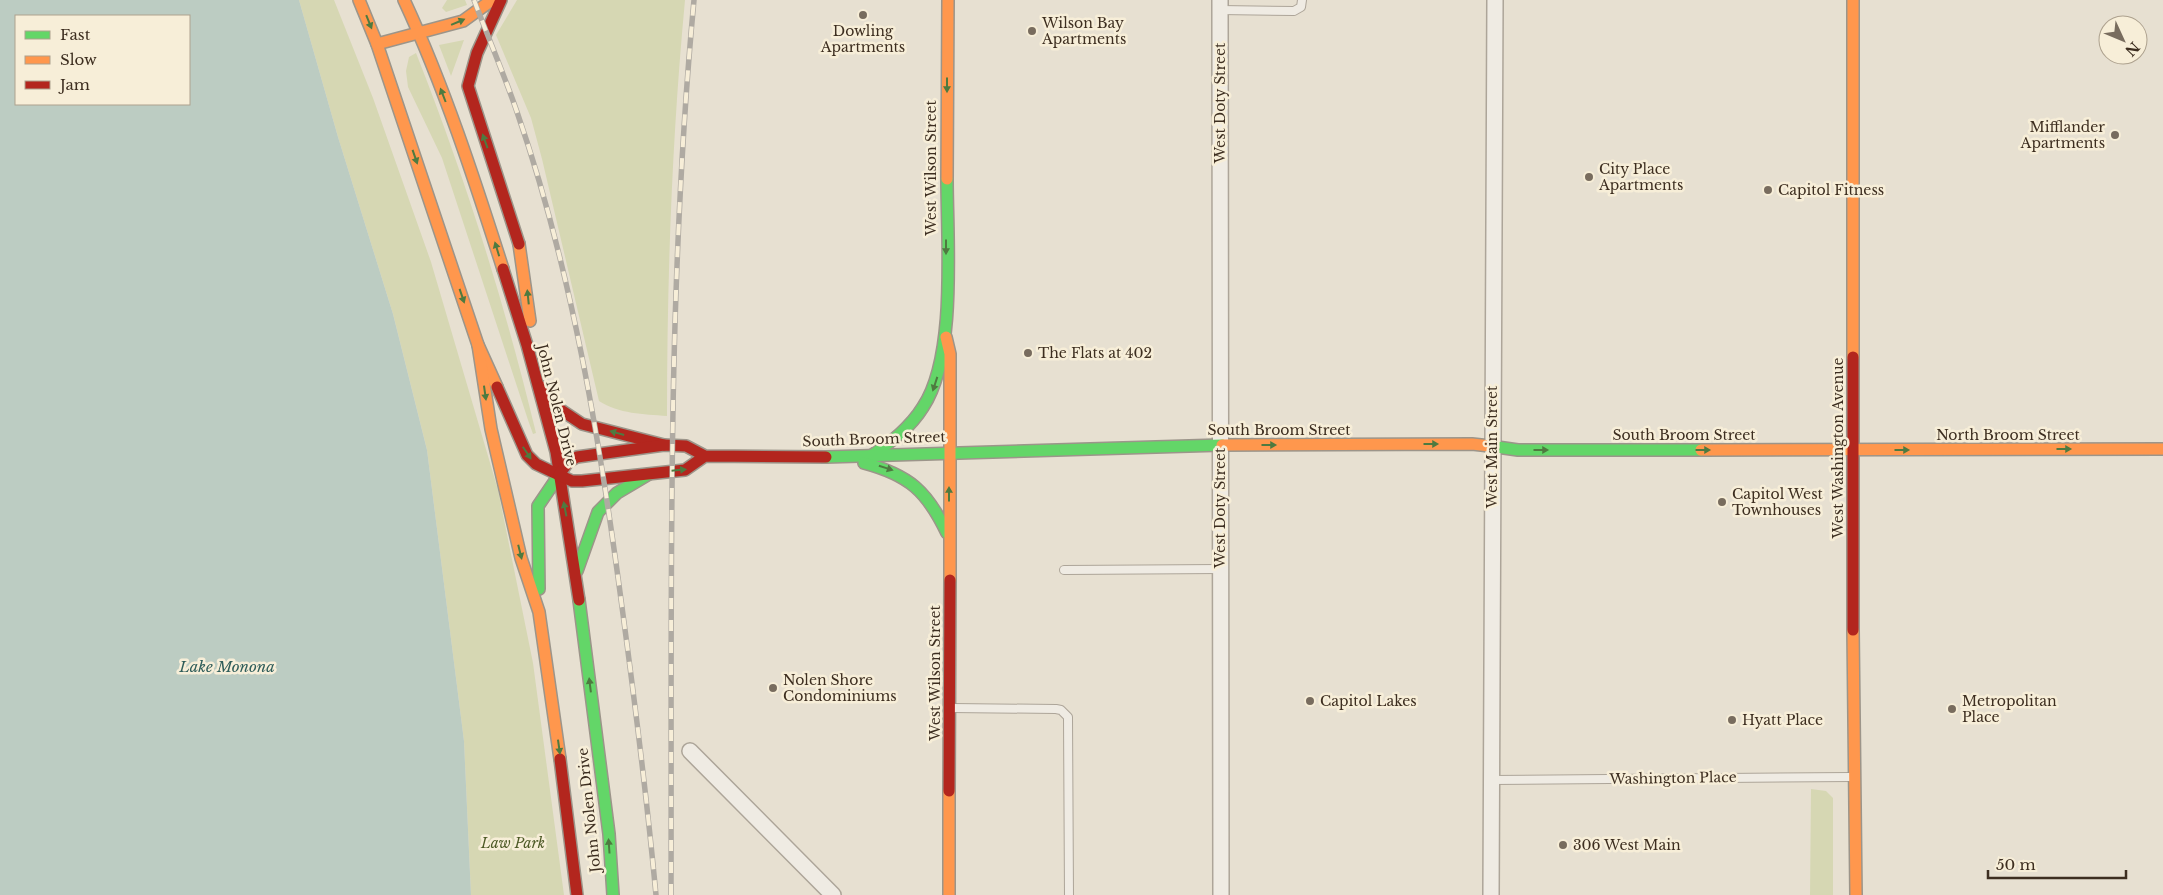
<svg xmlns="http://www.w3.org/2000/svg" width="2163" height="895" font-family="'Libre Baskerville',serif">
<style>
.green{fill:#d6d7b3}
.water{fill:#bcccc2;fill-rule:evenodd}
.lines{fill:none;stroke-linecap:round;stroke-linejoin:round}
.lane-casing{stroke:#ada599;stroke-width:10}
.street-casing{stroke:#ada599;stroke-width:18}
.fast-casing{stroke:#9c958a;stroke-width:14}
.slow-casing{stroke:#9c958a;stroke-width:14}
.jam-casing{stroke:#9c958a;stroke-width:14}
.lane{stroke:#efebe3;stroke-width:8}
.street{stroke:#efebe3;stroke-width:15}
.fast{stroke:#63d668;stroke-width:11}
.slow{stroke:#ff974d;stroke-width:11}
.jam{stroke:#b3261e;stroke-width:11}
.rail-casing{stroke:#afaaa2;stroke-width:5.5}
.rail{stroke:#f7eed8;stroke-width:4;stroke-dasharray:11;stroke-linecap:butt}
.oneway{fill:#4e7a40}
.poi-dot{fill:#786c5e;stroke:#f7eed8;stroke-width:2}
.labels{text-anchor:middle;dominant-baseline:central;stroke-width:5;stroke-linejoin:round;paint-order:stroke}
.poi-label{font-size:14px;fill:#3d2e20;stroke:#f7eed8;text-anchor:start}
.street-label{font-size:14px;fill:#3d2e20;stroke:#f7eed8}
.park-label{font-size:14px;font-style:italic;fill:#4d5a26;stroke:#f7eed8}
.water-label{font-size:15px;font-style:italic;fill:#2f5d5a;stroke:#f7eed8}
</style>
<rect width="100%" height="100%" fill="#e7e0d1"/>
<!-- green -->
<g class="green">
<path d="M299 0H334L373 98 431 262 498 490 533 663 564 895H471L464 741 427 450 393 314 338 137Z"/>
<path d="M447 0H465L467 5 446 12 442 8Z"/>
<path d="M517 0H685C672 138 667 277 667 416 643 414 619 414 599 401L542 159 531 118 496 35Z"/>
<path d="M464 40 451 76 439 45Z"/>
<path d="M416 53C465 177 505 304 536 433L533 434 528 420 442 158 408 87 406 71 409 57Z"/>
<path d="M1811 789 1826 791 1833 798V895H1810Z"/>
</g>
<!-- water -->
<path class="water" d="M0 0H299L338 137 393 314 427 450 464 741 471 895H0ZM16 16H189V104H16Z"/>
<g class="lines">
<defs>
<g id="lane">
<path d="M1220 10 1294 11 1301 7 1302 0"/>
<path d="M1064 570 1220 569"/>
<path d="M952 708 1056 709 1061 710 1068 717 1069 895"/>
<path d="M1492 780 1852 777"/>
</g>
<g id="street">
<path d="M1220 0 1221 895"/>
<path d="M690 751 833 895"/>
<path d="M1491 895 1495 0"/>
</g>
<g id="fast">
<path d="M1490 446 1518 450H1701"/>
<path d="M871 456C891 442 910 428 923 407 957 356 947 241 947 179"/>
<path d="M826 457 1222 445"/>
<path d="M864 463C909 475 927 491 947 533"/>
<path d="M577 571 598 512 617 493 649 474"/>
<path d="M539 589 538 506 559 475"/>
<path d="M579 600 609 834 613 895"/>
</g>
<g id="slow">
<path d="M359 0 377 44 478 345 497 387"/>
<path d="M404 0C444 86 474 178 503 269"/>
<path d="M1853 0V357"/>
<path d="M377 44 463 21 492 0"/>
<path d="M947 179 948 0"/>
<path d="M519 244 530 321"/>
<path d="M946 337 950 354V580"/>
<path d="M478 345 491 429 521 558 539 612 560 759"/>
<path d="M1222 445 1472 444 1490 446"/>
<path d="M1701 450 2163 449"/>
<path d="M1853 630 1856 895"/>
<path d="M949 895V791"/>
</g>
<g id="jam">
<path d="M501 0 477 53 468 86 519 244"/>
<path d="M503 269 527 345 556 452 579 600"/>
<path d="M1853 357V630"/>
<path d="M497 387 527 455 536 464 559 475"/>
<path d="M541 387 558 408 582 424 664 445"/>
<path d="M705 456 685 470 582 481H572L559 475 568 462 577 457 664 445 686 446 705 456 826 457"/>
<path d="M560 759 577 895"/>
<path d="M949 791 950 580"/>
</g>
</defs>
<!-- lane casing -->
<use href="#lane" class="lane-casing"/>
<!-- street casing -->
<use href="#street" class="street-casing"/>
<!-- fast casing -->
<use href="#fast" class="fast-casing"/>
<!-- slow casing -->
<use href="#slow" class="slow-casing"/>
<!-- jam casing -->
<use href="#jam" class="jam-casing"/>
<!-- lane -->
<use href="#lane" class="lane"/>
<!-- street -->
<use href="#street" class="street"/>
<!-- fast -->
<use href="#fast" class="fast"/>
<!-- slow -->
<use href="#slow" class="slow"/>
<!-- jam -->
<use href="#jam" class="jam"/>
<defs>
<g id="rail">
<path d="M474 0C488 37 504 74 517 112 572 270 600 441 622 607 635 703 647 799 656 895"/>
<path d="M671 895C672 596 666 298 694 0"/>
</g>
</defs>
<!-- rail casing -->
<use href="#rail" class="rail-casing"/>
<!-- rail -->
<use href="#rail" class="rail"/>
</g>
<!-- one-way arrows -->
<defs><path id="oneway-solid" d="M-6-.8H1V-3.2L6.5 0L1 3.2V.8H-6Z" transform="scale(1.25)"/></defs>
<g class="oneway">
<use href="#oneway-solid" transform="translate(369 22) rotate(68)"/>
<use href="#oneway-solid" transform="translate(458 22) rotate(-23)"/>
<use href="#oneway-solid" transform="translate(947 85) rotate(90)"/>
<use href="#oneway-solid" transform="translate(443 95) rotate(-111)"/>
<use href="#oneway-solid" transform="translate(485 141) rotate(-110)"/>
<use href="#oneway-solid" transform="translate(415 157) rotate(71)"/>
<use href="#oneway-solid" transform="translate(946 247) rotate(90)"/>
<use href="#oneway-solid" transform="translate(497 249) rotate(-107)"/>
<use href="#oneway-solid" transform="translate(462 296) rotate(71)"/>
<use href="#oneway-solid" transform="translate(528 297) rotate(-96)"/>
<use href="#oneway-solid" transform="translate(935 384) rotate(108)"/>
<use href="#oneway-solid" transform="translate(485 393) rotate(82)"/>
<use href="#oneway-solid" transform="translate(617 433) rotate(-164)"/>
<use href="#oneway-solid" transform="translate(1431 444)"/>
<use href="#oneway-solid" transform="translate(1269 445)"/>
<use href="#oneway-solid" transform="translate(2064 449)"/>
<use href="#oneway-solid" transform="translate(1541 450)"/>
<use href="#oneway-solid" transform="translate(1703 450)"/>
<use href="#oneway-solid" transform="translate(1902 450)"/>
<use href="#oneway-solid" transform="translate(527 453) rotate(56)"/>
<use href="#oneway-solid" transform="translate(886 468) rotate(18)"/>
<use href="#oneway-solid" transform="translate(679 470) rotate(-6)"/>
<use href="#oneway-solid" transform="translate(949 494) rotate(-90)"/>
<use href="#oneway-solid" transform="translate(565 509) rotate(-101)"/>
<use href="#oneway-solid" transform="translate(520 552) rotate(76)"/>
<use href="#oneway-solid" transform="translate(590 685) rotate(-97)"/>
<use href="#oneway-solid" transform="translate(559 747) rotate(82)"/>
<use href="#oneway-solid" transform="translate(609 846) rotate(-94)"/>
</g>
<!-- markers -->
<g class="poi-dot">
<circle cx="863" cy="15" r="5"/>
<circle cx="1032" cy="31" r="5"/>
<circle cx="2115" cy="135" r="5"/>
<circle cx="1589" cy="177" r="5"/>
<circle cx="1768" cy="190" r="5"/>
<circle cx="1028" cy="353" r="5"/>
<circle cx="1722" cy="502" r="5"/>
<circle cx="773" cy="688" r="5"/>
<circle cx="1310" cy="701" r="5"/>
<circle cx="1952" cy="709" r="5"/>
<circle cx="1732" cy="720" r="5"/>
<circle cx="1563" cy="845" r="5"/>
</g>
<g class="labels">
<!-- poi labels -->
<g class="poi-label">
<text x="1042" y="23">Wilson Bay<tspan x="1042" dy="16">Apartments</tspan></text>
<text x="863" y="31" text-anchor="middle">Dowling<tspan x="863" dy="16">Apartments</tspan></text>
<text x="2105" y="127" text-anchor="end">Mifflander<tspan x="2105" dy="16">Apartments</tspan></text>
<text x="1599" y="169">City Place<tspan x="1599" dy="16">Apartments</tspan></text>
<text x="1778" y="190">Capitol Fitness</text>
<text x="1038" y="353">The Flats at 402</text>
<text x="1732" y="494">Capitol West<tspan x="1732" dy="16">Townhouses</tspan></text>
<text x="783" y="680">Nolen Shore<tspan x="783" dy="16">Condominiums</tspan></text>
<text x="1320" y="701">Capitol Lakes</text>
<text x="1962" y="701">Metropolitan<tspan x="1962" dy="16">Place</tspan></text>
<text x="1742" y="720">Hyatt Place</text>
<text x="1573" y="845">306 West Main</text>
</g>
<!-- street labels -->
<g class="street-label">
<text transform="translate(1220 103) rotate(-90)">West Doty Street</text>
<text transform="translate(931 168) rotate(-90)">West Wilson Street</text>
<text transform="translate(557 405) rotate(76)">John Nolen Drive</text>
<text x="1279" y="430">South Broom Street</text>
<text x="1684" y="435">South Broom Street</text>
<text x="2008" y="435">North Broom Street</text>
<text transform="translate(874 439) rotate(-2)">South Broom Street</text>
<text transform="translate(1492 447) rotate(-90)">West Main Street</text>
<text transform="translate(1838 448) rotate(-90)">West Washington Avenue</text>
<text transform="translate(1220 508) rotate(-90)">West Doty Street</text>
<text transform="translate(935 673) rotate(-90)">West Wilson Street</text>
<text transform="translate(1673 778) rotate(-1)">Washington Place</text>
<text transform="translate(589 810) rotate(-96)">John Nolen Drive</text>
</g>
<!-- park labels -->
<g class="park-label">
<text x="513" y="843">Law Park</text>
</g>
<!-- water labels -->
<g class="water-label">
<text x="227" y="666">Lake Monona</text>
</g>
</g>
<!-- legend -->
<rect x="15" y="15" width="175" height="90" fill="#f7eed8" stroke="#ada18e"/>
<rect x="25" y="31" width="25" height="8" fill="#63d668" stroke="#ada18e"/>
<text x="60" y="40" font-size="15" fill="#3d2e20">Fast</text>
<rect x="25" y="56" width="25" height="8" fill="#ff974d" stroke="#ada18e"/>
<text x="60" y="65" font-size="15" fill="#3d2e20">Slow</text>
<rect x="25" y="81" width="25" height="8" fill="#b3261e" stroke="#ada18e"/>
<text x="60" y="90" font-size="15" fill="#3d2e20">Jam</text>
<!-- north arrow -->
<g transform="translate(2123 40) rotate(134)"><circle r="24" fill="#f7eed8" stroke="#ada18e"/>
<path d="M0-4L9 19L0 12L-9 19Z" fill="#786c5e"/>
<text y="-8" font-size="14" font-weight="bold" text-anchor="middle" fill="#3d2e20">N</text>
</g>
<!-- scale -->
<path d="M1988 870v8h138v-8" fill="none" stroke="#3d2e20" stroke-width="2.5"/>
<text x="1996" y="870" font-size="15" fill="#3d2e20" stroke="#f7eed8" stroke-width="4" paint-order="stroke">50 m</text>
</svg>
